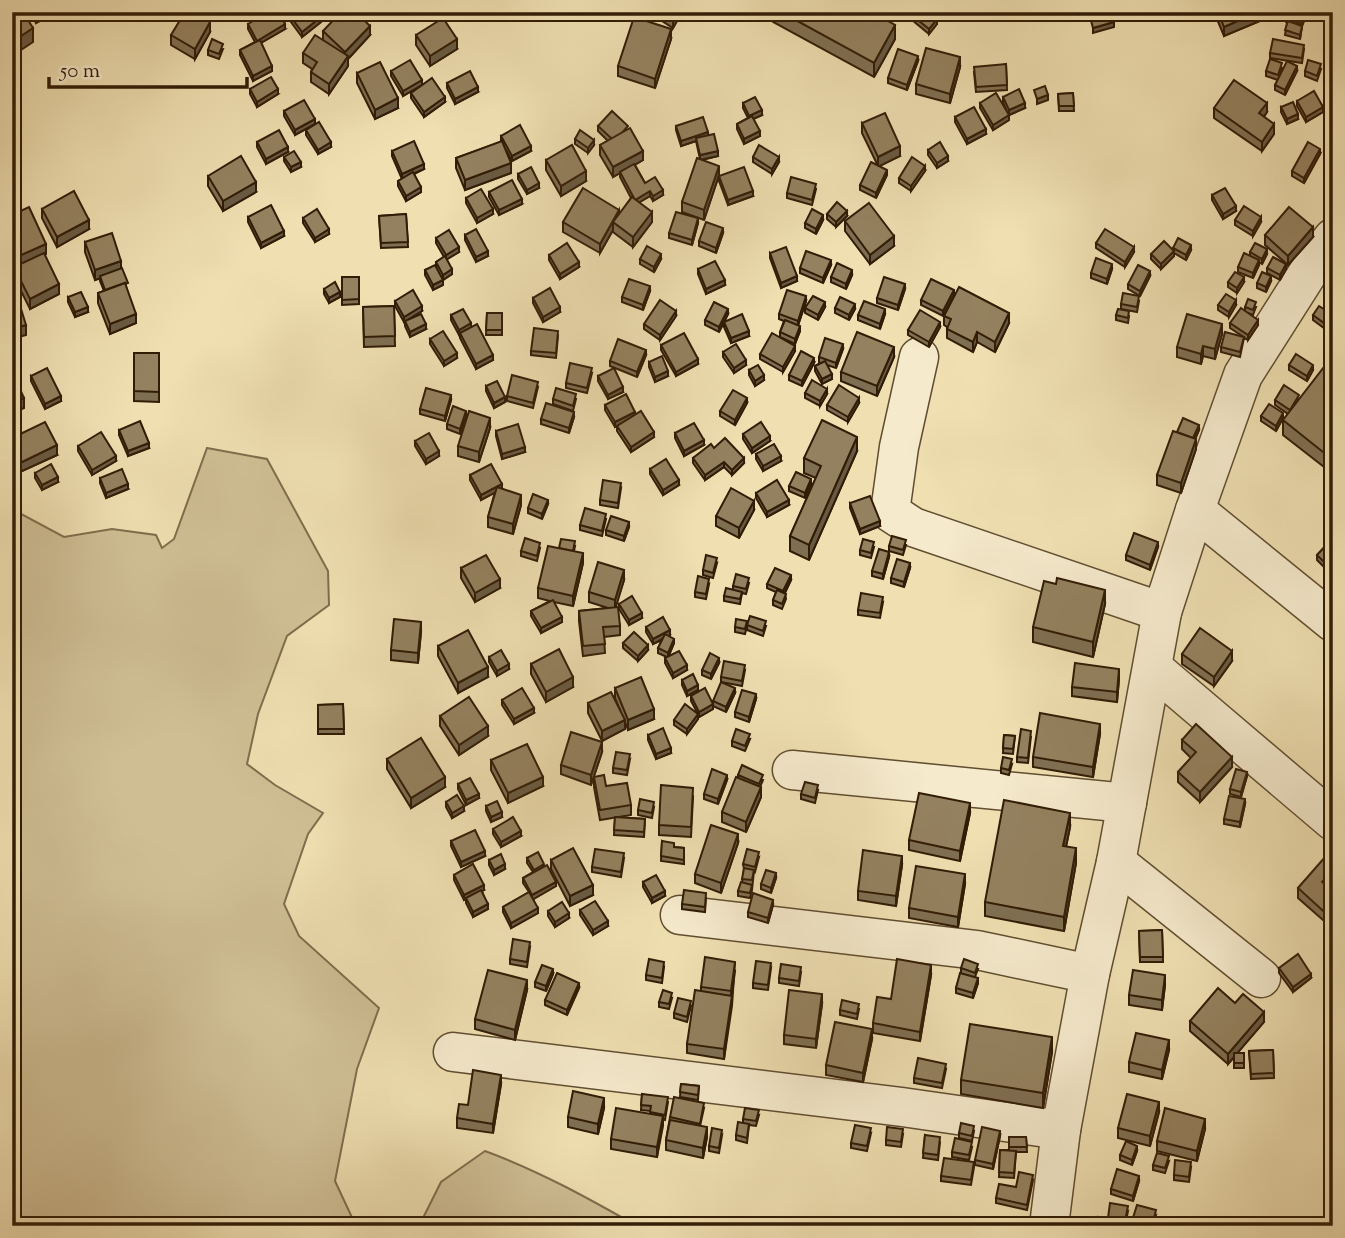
<svg xmlns="http://www.w3.org/2000/svg" width="1345" height="1238" font-family="'Sorts Mill Goudy',serif">
<style>
.green{fill:#cfbe94;stroke:#806d4d;stroke-width:2}
.lines{fill:none;stroke-linecap:round;stroke-linejoin:round}
.minor-casing{stroke:#614d31;stroke-width:41}
.minor{stroke:#f5eacc;stroke-width:38}
.wall{fill:#7f6f52;stroke:#321c06;stroke-width:2}
.shaded-wall{fill:#685a42;stroke:#321c06;stroke-width:2}
.building{fill:#94815f;stroke:#321c06;stroke-width:2}
</style>
<rect width="100%" height="100%" fill="#efdfb1"/>
<filter id="stains"><feTurbulence type="fractalNoise" baseFrequency=".00286" numOctaves="4"/><feColorMatrix values="0 0 0 0 .2 0 0 0 0 .09 0 0 0 0 .02 0 0 0 .5 -.17"/></filter>
<radialGradient id="worn" r=".72"><stop offset=".6" stop-color="#630" stop-opacity="0"/><stop offset="1" stop-color="#630" stop-opacity=".3"/></radialGradient>
<!-- green -->
<g class="green">
<path d="M207 448 267 459 328 571 329 605 287 636 258 714 247 764 275 785 323 813 308 834 284 904 299 936 379 1008 357 1069 335 1181 356 1226H12V509L64 537 112 529 156 535 162 548 174 539Z"/>
<path d="M485 1151C539 1171 588 1198 637 1226H419L441 1182Z"/>
</g>
<g class="lines">
<defs>
<g id="minor">
<path d="M919 357 899 447 890 512 913 527 1162 612"/>
<path d="M1195 510 1333 622"/>
<path d="M1153 668 1333 821"/>
<path d="M792 770 1127 803"/>
<path d="M1116 862 1261 978"/>
<path d="M680 915 977 950 1090 974"/>
<path d="M453 1052 902 1107 1061 1130"/>
<path d="M1049 1226 1061 1130 1090 974 1116 862 1162 612 1195 510 1243 375 1318 257 1333 238"/>
</g>
</defs>
<!-- minor casing -->
<use href="#minor" class="minor-casing"/>
<!-- minor -->
<use href="#minor" class="minor"/>
</g>
<!-- wall -->
<g class="wall">
<path d="M29 12H53V14L36 23Z"/>
<path d="M648 12H682L673 28Z"/>
<path d="M773 12H872L895 39 874 77 773 22Z"/>
<path d="M906 12H930L937 24 929 34 906 15Z"/>
<path d="M1214 12H1279V13L1224 36Z"/>
<path d="M1307 12 1302 26 1300 39 1285 35 1287 23 1286 22V17Z"/>
<path d="M288 13 321 22 302 37 288 18Z"/>
<path d="M248 24 285 29 261 43 272 71 253 81 240 55V50L255 42 248 29Z"/>
<path d="M323 31 370 35 348 59V66L329 94 311 82V72L312 69 303 63V53L323 40Z"/>
<path d="M210 32 195 59 171 45V35Z"/>
<path d="M416 35 457 49 430 66 416 45Z"/>
<path d="M671 39 655 88 618 76V66Z"/>
<path d="M223 49 219 59 208 55V50Z"/>
<path d="M1304 49 1302 63 1270 58V53Z"/>
<path d="M918 61 907 90 888 83V78Z"/>
<path d="M1006 64 1007 90 976 92 974 72Z"/>
<path d="M960 67 950 103 916 94V84Z"/>
<path d="M1282 68 1280 75 1297 71 1285 95 1275 90V85L1278 80 1266 76V71Z"/>
<path d="M1321 69 1317 81 1305 76V71Z"/>
<path d="M391 71 422 85 403 96 391 76Z"/>
<path d="M357 73 398 108 375 119 357 83Z"/>
<path d="M447 83 478 92 455 104 447 88Z"/>
<path d="M250 89 278 94 257 107 250 94Z"/>
<path d="M1333 89V116L1327 115V110Z"/>
<path d="M411 93 445 102 424 117 411 98Z"/>
<path d="M1073 93 1074 111H1059L1058 94Z"/>
<path d="M1003 97 1025 108 1009 115V120L993 130 980 108V103L1007 112 1003 102Z"/>
<path d="M1297 101 1323 112 1306 122 1297 106Z"/>
<path d="M743 103 762 115 753 119 760 136 744 144 737 129V124L748 118 743 108Z"/>
<path d="M1281 107 1298 119 1287 124 1281 112Z"/>
<path d="M1214 108 1267 112 1264 117 1274 134 1262 151 1214 118Z"/>
<path d="M284 111 315 124 295 135 284 116Z"/>
<path d="M955 117 986 134 967 144 955 122Z"/>
<path d="M862 123 900 156 879 166 887 175 876 198 860 190V185L878 166 862 133Z"/>
<path d="M598 126 628 130 643 160 635 165 645 183 663 195 653 201 650 196 639 202 652 222 633 247 613 232V230L600 253 563 232V222L619 215 631 198 620 177V173L613 177 600 155V145L608 141 598 131Z"/>
<path d="M676 126 708 136 718 156 702 160 719 175 704 220 682 212V202L700 159 696 141 681 146 676 130Z"/>
<path d="M306 130 331 147 318 154 306 135Z"/>
<path d="M501 136 531 151 512 161 506 150 511 173 465 190 456 168V158L501 142Z"/>
<path d="M575 139 594 145 588 153 575 144Z"/>
<path d="M257 142 288 152 266 164 257 147Z"/>
<path d="M928 150 948 161 937 168 928 155Z"/>
<path d="M392 151 424 169 414 174 421 192 406 201 398 186V181L402 179 392 156Z"/>
<path d="M1320 154 1304 183 1292 176V171Z"/>
<path d="M284 157 301 167 291 172 284 161Z"/>
<path d="M753 157 779 162 772 174 753 162Z"/>
<path d="M546 160 586 181 561 196 546 170Z"/>
<path d="M925 171 911 191 899 183V178Z"/>
<path d="M518 174 539 188 527 194 518 179Z"/>
<path d="M208 176 256 192 223 211 208 186Z"/>
<path d="M719 176 753 196 728 205 719 181Z"/>
<path d="M816 189 812 205 787 198V193Z"/>
<path d="M489 192 522 204 499 215 489 197Z"/>
<path d="M1212 195 1236 211 1223 219 1212 200Z"/>
<path d="M466 198 493 214 477 223 466 203Z"/>
<path d="M42 209 89 229 57 247 42 218Z"/>
<path d="M406 214 408 247 381 248 379 216Z"/>
<path d="M827 214 847 216 836 227 827 219Z"/>
<path d="M12 215 59 294 30 309 14 277V268L12 269Z"/>
<path d="M248 217 284 236 261 248 248 222Z"/>
<path d="M303 218 329 234 315 242 303 223Z"/>
<path d="M823 220 816 234 805 228V223Z"/>
<path d="M1235 220 1261 222 1253 236 1235 225Z"/>
<path d="M845 221 894 246 870 264 845 231Z"/>
<path d="M698 223 692 245 669 238V233Z"/>
<path d="M723 233 716 253 699 246V241Z"/>
<path d="M465 235 488 256 476 262 465 240Z"/>
<path d="M1265 235 1313 237 1288 265 1265 245Z"/>
<path d="M436 238 459 252 446 259 452 274 443 280 442 278 443 285 433 290 425 275V270L436 266V262L444 257 436 243Z"/>
<path d="M85 242 121 268 136 323 110 334 98 303V293L104 291 100 281V278L95 280 85 252Z"/>
<path d="M1096 243 1134 252 1125 267 1096 248Z"/>
<path d="M1173 248 1191 250 1186 260 1174 253V256L1161 269 1151 259V254L1173 250Z"/>
<path d="M1250 252 1267 254 1262 264 1259 262V265L1253 278 1238 272V267L1250 256Z"/>
<path d="M770 253 797 281 781 288 770 258Z"/>
<path d="M549 255 579 267 560 279 549 260Z"/>
<path d="M640 259H661L654 272 640 264Z"/>
<path d="M831 265 823 283 800 273V268Z"/>
<path d="M1267 268 1286 269 1280 280 1267 273Z"/>
<path d="M698 269 725 285 706 294 698 274Z"/>
<path d="M1112 269 1107 284 1091 278V273Z"/>
<path d="M852 275 846 289 831 282V277Z"/>
<path d="M1150 276 1140 296 1128 289V284Z"/>
<path d="M342 277H359V304L342 305Z"/>
<path d="M1271 281 1266 292 1257 288V283Z"/>
<path d="M1228 282H1244L1237 293 1228 287Z"/>
<path d="M324 289 340 297 329 303 324 294Z"/>
<path d="M905 289 898 310 877 303V298Z"/>
<path d="M650 291 643 310 622 302V297Z"/>
<path d="M954 295 943 316 921 305V300Z"/>
<path d="M68 297 88 312 75 317 68 302Z"/>
<path d="M533 298 560 312 543 322 533 303Z"/>
<path d="M395 301 422 311 404 322 395 306Z"/>
<path d="M806 301 798 325 800 331 795 344 780 337 795 351 783 372 760 359V354L780 337V332L784 321 779 319V314Z"/>
<path d="M1139 301 1137 312 1121 309V304Z"/>
<path d="M1218 305H1236L1229 317 1218 310Z"/>
<path d="M394 306 395 346 364 347 363 307Z"/>
<path d="M825 307 818 320 805 313V308Z"/>
<path d="M1245 307H1256L1253 315 1248 313 1258 325 1248 340 1244 338 1240 357 1221 352V347L1242 336 1230 328V323L1245 311Z"/>
<path d="M835 308 855 309 849 320 835 313Z"/>
<path d="M487 313H502V335H486Z"/>
<path d="M728 314 719 332 705 325V320Z"/>
<path d="M885 314 880 329 858 320V315Z"/>
<path d="M451 315 471 327 493 360 476 369 460 338V335H459L451 320Z"/>
<path d="M1116 315 1129 316 1128 323 1116 320Z"/>
<path d="M1313 315H1333V324L1328 331 1313 320Z"/>
<path d="M676 316 660 340 644 329V324Z"/>
<path d="M944 316 1009 323 995 352 977 342 973 352 947 338V327L944 325Z"/>
<path d="M405 321 426 329 410 337 405 326Z"/>
<path d="M724 322 749 336 731 343 724 327Z"/>
<path d="M940 327 929 347 908 335V330Z"/>
<path d="M1222 334 1215 359 1203 356 1201 364 1177 357V347Z"/>
<path d="M558 336 556 358 531 355V351Z"/>
<path d="M430 339 457 358 444 366 430 344Z"/>
<path d="M661 345 698 364 676 376 661 350Z"/>
<path d="M843 349 836 368 827 365 832 379 822 384 815 371V366L820 363 819 362V357Z"/>
<path d="M723 352 746 365 734 373 723 357Z"/>
<path d="M134 353H159V402L134 401Z"/>
<path d="M646 355 637 377 610 366V361Z"/>
<path d="M894 357 877 396 841 381V372Z"/>
<path d="M649 362 668 376 655 382 649 367Z"/>
<path d="M814 363 802 386 789 380V375Z"/>
<path d="M1289 365 1313 370 1307 381 1289 370Z"/>
<path d="M749 370 764 380 755 386 749 375Z"/>
<path d="M592 373 587 393 566 388V383Z"/>
<path d="M1333 374V474L1283 435V420L1288 414 1275 405V400L1299 399Z"/>
<path d="M31 376 61 401 45 409 31 381Z"/>
<path d="M598 376 623 392 608 399 598 381Z"/>
<path d="M486 386 505 402 494 408 486 391Z"/>
<path d="M538 387 533 408 507 401V396Z"/>
<path d="M805 393 827 394 820 406 805 398Z"/>
<path d="M553 399H576L573 411 553 404Z"/>
<path d="M451 400 445 421 420 414V409Z"/>
<path d="M747 403 735 425 720 416V411Z"/>
<path d="M859 403 848 422 827 410V405Z"/>
<path d="M605 405 635 415 654 437 631 452 617 431V426L615 427 605 410Z"/>
<path d="M466 416 460 434 447 429V424Z"/>
<path d="M1261 416 1283 418 1276 431 1261 421Z"/>
<path d="M574 417 569 433 541 424V419Z"/>
<path d="M490 428 479 462 458 456V446Z"/>
<path d="M119 430 149 448 128 456 119 435Z"/>
<path d="M1199 430 1195 439 1196 449 1181 493 1157 485V475L1177 432Z"/>
<path d="M496 431 525 452 502 459 496 436Z"/>
<path d="M675 433 704 445 684 456 675 438Z"/>
<path d="M743 434 770 441 752 453 743 439Z"/>
<path d="M12 438 57 455 20 472 12 457Z"/>
<path d="M415 441 439 456 426 464 415 446Z"/>
<path d="M78 446 116 461 92 475 78 451Z"/>
<path d="M714 448 744 463 732 475 724 467 705 480 693 463V458Z"/>
<path d="M857 451 809 560 790 551V536L816 478 804 473V458Z"/>
<path d="M756 454 781 461 763 471 756 459Z"/>
<path d="M650 469 679 485 663 495 650 474Z"/>
<path d="M35 473 58 482 42 490 35 478Z"/>
<path d="M470 475 502 489 521 505 513 534 488 527V517L495 492 481 500 470 480Z"/>
<path d="M100 478 128 489 106 498 100 483Z"/>
<path d="M811 484 805 498 789 491V486Z"/>
<path d="M621 488 618 508 600 505V500Z"/>
<path d="M756 493 789 505 767 517 756 498Z"/>
<path d="M850 503 880 526 860 534 850 508Z"/>
<path d="M548 504 542 519 528 513V508Z"/>
<path d="M754 510 739 538 716 526V516Z"/>
<path d="M606 519 602 536 580 530V525Z"/>
<path d="M629 527 624 541 606 535V530Z"/>
<path d="M1333 538V559L1325 568 1317 560V555Z"/>
<path d="M906 545 903 555 889 551V546Z"/>
<path d="M575 546 574 551 583 563 573 606 554 602 562 622 541 633 531 616V611L550 601 538 598V588L559 548Z"/>
<path d="M874 547 871 558 860 555V550Z"/>
<path d="M1158 547 1150 570 1126 560V555Z"/>
<path d="M540 548 537 561 521 556V551Z"/>
<path d="M889 557 883 579 872 576V571Z"/>
<path d="M1333 562V577L1330 575V565Z"/>
<path d="M717 563 713 578 703 575V570Z"/>
<path d="M461 568 500 588 475 602 461 578Z"/>
<path d="M910 568 904 587 891 583V578Z"/>
<path d="M624 580 615 607 620 626V635L604 637 605 653 583 656 579 621V611L608 608 589 602V592Z"/>
<path d="M791 580 785 593 786 599 782 609 773 605V600L776 592 767 588V584Z"/>
<path d="M749 583 746 594 742 593 740 604 724 601V596L733 589V586Z"/>
<path d="M709 584 706 599 695 597V592Z"/>
<path d="M883 602 880 618 858 615V610Z"/>
<path d="M619 604 642 618 629 625 619 609Z"/>
<path d="M1105 604 1093 657 1033 642V627Z"/>
<path d="M747 625 766 626 763 636 747 630Z"/>
<path d="M747 626 745 634 735 632V627Z"/>
<path d="M646 627 670 635 669 636 674 643 668 657 687 670 673 678 665 663V658L667 657 658 653V648L662 640 653 644 646 632Z"/>
<path d="M421 632 418 663 391 660V650Z"/>
<path d="M623 643 648 650 638 661 623 648Z"/>
<path d="M438 646 488 677 458 693 438 656Z"/>
<path d="M1182 654 1232 661 1214 686 1182 664Z"/>
<path d="M489 657 509 669 497 676 489 662Z"/>
<path d="M719 663 711 679 702 675V670Z"/>
<path d="M531 664 573 687 546 702 531 674Z"/>
<path d="M745 670 742 686 721 682V677Z"/>
<path d="M1119 679 1117 702 1072 696V687Z"/>
<path d="M682 680 698 690 687 696 682 685Z"/>
<path d="M615 688 654 719 628 730 625 722V729L602 741 588 713V703L620 710 615 698Z"/>
<path d="M735 693 726 712 713 706V709L699 717 698 715V719L687 734 674 725V720L698 714 691 701V696L713 703V701Z"/>
<path d="M756 699 749 722 735 717V712Z"/>
<path d="M502 700 534 713 514 724 502 705Z"/>
<path d="M343 704 344 734H318V705Z"/>
<path d="M440 716 488 736 459 755 440 726Z"/>
<path d="M1100 734 1093 777 1033 767V757Z"/>
<path d="M648 735 671 753 656 759 648 740Z"/>
<path d="M1004 735 1015 736 1013 754 1003 753Z"/>
<path d="M1031 736 1028 763 1017 762V757Z"/>
<path d="M750 739 745 751 732 746V741Z"/>
<path d="M1182 740 1232 767 1200 802 1178 782V772L1191 758 1182 749Z"/>
<path d="M602 752 591 785 561 774V765Z"/>
<path d="M387 759 445 787 411 808 387 769Z"/>
<path d="M630 759 627 775 613 773V768Z"/>
<path d="M491 760 543 786 508 803 491 770Z"/>
<path d="M1012 764 1009 775 1001 773V768Z"/>
<path d="M738 775 763 780 760 787 761 797 746 832 722 822V812L738 778Z"/>
<path d="M1247 776 1241 797 1230 794V789Z"/>
<path d="M594 777 631 805V815L600 820 594 787Z"/>
<path d="M727 780 718 804 704 799V794Z"/>
<path d="M458 784 479 798 466 805 458 789Z"/>
<path d="M818 790 815 803 801 799V794Z"/>
<path d="M693 797 691 837 659 835V825Z"/>
<path d="M446 802 464 811 452 818 446 807Z"/>
<path d="M1245 804 1240 827 1224 824V819Z"/>
<path d="M486 806 502 817 491 822 486 811Z"/>
<path d="M654 807 652 818 638 815V810Z"/>
<path d="M970 813 960 861 909 850V840Z"/>
<path d="M615 817 645 819 644 837 614 835Z"/>
<path d="M1070 827 1066 847 1076 863 1064 931 985 916V902Z"/>
<path d="M493 829 521 836 501 847 493 834Z"/>
<path d="M451 841 485 856 461 867 451 846Z"/>
<path d="M662 841 674 847 684 848V864L661 861Z"/>
<path d="M738 843 721 893 695 883V874Z"/>
<path d="M1333 850V927L1332 928 1298 898V888Z"/>
<path d="M759 857 755 872 754 871 752 890 750 898 738 896V891L742 883 744 869 743 864Z"/>
<path d="M527 858 544 866 556 886 533 899 538 913 511 928 503 912V907L529 892 523 883V878L533 872 527 863Z"/>
<path d="M624 858 621 877 592 872V867Z"/>
<path d="M489 860 505 869 494 875 489 865Z"/>
<path d="M551 860 593 895 570 906 551 869Z"/>
<path d="M902 865 896 906 858 900V891Z"/>
<path d="M454 875 484 890 482 891 488 909 473 917 466 903V900H464L454 880Z"/>
<path d="M776 878 771 893 761 889V884Z"/>
<path d="M643 882 665 896 652 903 643 887Z"/>
<path d="M965 884 958 927 909 918V908Z"/>
<path d="M706 898 705 912 682 909V904Z"/>
<path d="M773 905 768 923 748 917V912Z"/>
<path d="M580 910 608 926 593 935 580 915Z"/>
<path d="M548 911 569 918 555 927 548 916Z"/>
<path d="M1162 930 1163 962H1140L1139 931Z"/>
<path d="M530 947 527 967 510 964V959Z"/>
<path d="M664 967 662 983 646 980V975Z"/>
<path d="M771 968 768 990 753 988V983Z"/>
<path d="M961 968 978 969 975 977 978 983 973 998 956 993V988L961 973Z"/>
<path d="M1279 968 1311 978 1293 992 1279 973Z"/>
<path d="M735 971 724 1059 687 1053V1044L701 991V987Z"/>
<path d="M801 972 799 986 779 983V978Z"/>
<path d="M553 974 546 991 535 987V982Z"/>
<path d="M931 975 920 1041 873 1033V1023L891 999Z"/>
<path d="M1165 985 1162 1010 1129 1005V995Z"/>
<path d="M579 988 567 1015 545 1005V1000Z"/>
<path d="M527 990 515 1040 475 1029V1019Z"/>
<path d="M672 998 669 1009 659 1007V1002Z"/>
<path d="M1235 1003 1264 1022 1237 1053H1244V1068H1234V1057L1228 1064 1190 1031V1021Z"/>
<path d="M822 1004 816 1048 784 1044V1035Z"/>
<path d="M691 1006 687 1022 674 1018V1013Z"/>
<path d="M859 1009 857 1019 840 1015V1010Z"/>
<path d="M872 1039 863 1082 826 1075V1065Z"/>
<path d="M1169 1050 1162 1079 1129 1072V1062Z"/>
<path d="M1273 1050 1274 1078 1251 1079 1249 1051Z"/>
<path d="M1052 1052 1043 1108 961 1094V1080Z"/>
<path d="M946 1069 942 1088 914 1083V1078Z"/>
<path d="M501 1084 493 1133 457 1128V1118L468 1105Z"/>
<path d="M681 1084 699 1086 698 1100 680 1097Z"/>
<path d="M642 1094 668 1102 665 1120 663 1119 657 1157 611 1149V1139L650 1114 651 1111 641 1110Z"/>
<path d="M604 1108 598 1134 568 1127V1117Z"/>
<path d="M704 1108 700 1126 707 1137 703 1158 666 1150V1140L670 1117Z"/>
<path d="M1159 1112 1150 1146 1118 1138V1128Z"/>
<path d="M759 1115 756 1126 749 1125 747 1143 736 1140V1135L743 1123V1119Z"/>
<path d="M1205 1129 1197 1161 1157 1151V1141Z"/>
<path d="M974 1131 972 1141 959 1138V1133Z"/>
<path d="M871 1133 867 1151 851 1148V1143Z"/>
<path d="M903 1134 901 1147 886 1145V1140Z"/>
<path d="M722 1135 719 1153 709 1151V1146Z"/>
<path d="M925 1135 940 1142 938 1160 923 1158Z"/>
<path d="M1000 1136 993 1169 975 1165V1160Z"/>
<path d="M1009 1137H1026L1027 1152H1016L1014 1178 999 1177 1000 1150H1009Z"/>
<path d="M972 1147 969 1160 952 1157V1152Z"/>
<path d="M1137 1151 1132 1165 1120 1160V1155Z"/>
<path d="M1169 1161 1165 1173 1153 1170V1165Z"/>
<path d="M974 1167 971 1185 941 1181V1176Z"/>
<path d="M1191 1167 1189 1182 1174 1180V1175Z"/>
<path d="M1033 1180 1027 1210 996 1203V1198L1016 1187Z"/>
<path d="M1139 1181 1133 1201 1111 1194V1189Z"/>
<path d="M1128 1211 1125 1226 1108 1223V1218Z"/>
<path d="M1156 1215 1153 1226H1132V1221Z"/>
</g>
<!-- shaded-wall -->
<g class="shaded-wall">
<path d="M39 12H53V14L36 23V14Z"/>
<path d="M62 12H69L62 17Z"/>
<path d="M676 12H682L673 28V18Z"/>
<path d="M1258 12 1279 13 1224 36V27Z"/>
<path d="M1306 12H1307V14L1302 26 1300 39 1301 24Z"/>
<path d="M321 17V22L302 37V32Z"/>
<path d="M937 19V24L929 34V29Z"/>
<path d="M210 22V32L195 59V49Z"/>
<path d="M1114 22V27L1093 33V28Z"/>
<path d="M285 24V29L257 45V41Z"/>
<path d="M895 25V39L874 77V63Z"/>
<path d="M370 26V35L348 59V66L329 94V84L345 61V52Z"/>
<path d="M33 28V42L12 56V42Z"/>
<path d="M671 29V39L655 88V79Z"/>
<path d="M457 39V49L430 66V56Z"/>
<path d="M918 56V61L907 90V85Z"/>
<path d="M960 57V67L950 103V94Z"/>
<path d="M272 66V71L253 81V76Z"/>
<path d="M1297 66V71L1285 95V90Z"/>
<path d="M422 80V85L403 96V91Z"/>
<path d="M478 87V92L455 104V99Z"/>
<path d="M278 89V94L257 107V102Z"/>
<path d="M1048 95V100L1037 104V99Z"/>
<path d="M445 97V102L424 117V112Z"/>
<path d="M398 98V108L375 119V110Z"/>
<path d="M1025 103V108L1009 115V120L993 130V125L1009 115V110Z"/>
<path d="M1267 103V112L1259 123V113Z"/>
<path d="M1323 107V112L1306 122V117Z"/>
<path d="M762 110V115L749 121V116Z"/>
<path d="M1298 114V119L1287 124V119Z"/>
<path d="M315 119V124L295 135V130Z"/>
<path d="M1274 124V134L1262 151V142Z"/>
<path d="M986 129V134L967 144V139Z"/>
<path d="M760 131V136L744 144V139Z"/>
<path d="M708 132V137L681 146V141Z"/>
<path d="M594 140V145L588 153V148Z"/>
<path d="M331 142V147L318 154V150Z"/>
<path d="M531 146V151L512 161V156Z"/>
<path d="M900 146V156L878 167V157Z"/>
<path d="M288 147V152L266 164V159Z"/>
<path d="M1320 149V154L1304 183V178Z"/>
<path d="M643 151V160L613 177V167Z"/>
<path d="M718 151V156L700 160V155Z"/>
<path d="M948 156V161L937 168V163Z"/>
<path d="M779 157V162L772 174V169Z"/>
<path d="M301 162V167L291 172V167Z"/>
<path d="M511 163V173L465 190V180Z"/>
<path d="M424 164V169L402 179V174Z"/>
<path d="M719 166V175L704 220V210Z"/>
<path d="M925 166V171L911 191V186Z"/>
<path d="M887 170V175L876 198V193Z"/>
<path d="M586 171V181L561 196V186Z"/>
<path d="M256 182V192L223 211V201Z"/>
<path d="M539 183V188L527 194V190Z"/>
<path d="M421 187V192L406 201V196Z"/>
<path d="M663 190V195L653 201V196Z"/>
<path d="M650 191V196L635 205V200Z"/>
<path d="M753 191V196L728 205V200Z"/>
<path d="M522 199V204L499 215V210Z"/>
<path d="M1236 206V211L1223 219V214Z"/>
<path d="M493 209V214L477 223V218Z"/>
<path d="M619 210V219L613 222V230L600 253V244Z"/>
<path d="M847 211V216L836 227V222Z"/>
<path d="M652 212V222L633 247V237Z"/>
<path d="M823 215V220L816 234V229Z"/>
<path d="M1261 217V222L1253 236V231Z"/>
<path d="M698 218V223L692 245V240Z"/>
<path d="M89 220V229L57 247V237Z"/>
<path d="M1313 227V237L1288 265V256Z"/>
<path d="M723 228V233L716 253V248Z"/>
<path d="M329 229V234L315 242V238Z"/>
<path d="M284 231V236L261 248V243Z"/>
<path d="M894 236V246L870 264V255Z"/>
<path d="M46 244V254L12 269V259Z"/>
<path d="M1191 245V250L1186 260V255Z"/>
<path d="M459 247V252L446 260V255Z"/>
<path d="M1134 247V252L1125 267V262Z"/>
<path d="M1267 249V254L1262 264V259Z"/>
<path d="M488 251V256L476 262V257Z"/>
<path d="M1174 251V256L1161 269V264Z"/>
<path d="M661 254V259L654 272V267Z"/>
<path d="M831 260V265L823 283V278Z"/>
<path d="M1259 260V265L1253 278V273Z"/>
<path d="M121 261V271L95 280V270Z"/>
<path d="M579 262V267L560 279V274Z"/>
<path d="M1112 264V269L1107 284V279Z"/>
<path d="M1286 264V269L1280 280V275Z"/>
<path d="M452 269V274L443 280V275Z"/>
<path d="M852 270V275L846 289V284Z"/>
<path d="M1150 271V276L1140 296V291Z"/>
<path d="M797 276V281L781 288V283Z"/>
<path d="M1271 276V281L1266 292V287Z"/>
<path d="M1244 277V282L1237 293V288Z"/>
<path d="M443 280V285L433 290V285Z"/>
<path d="M725 280V285L706 294V289Z"/>
<path d="M59 284V294L30 309V299Z"/>
<path d="M905 284V289L898 310V305Z"/>
<path d="M650 286V291L643 310V305Z"/>
<path d="M954 290V295L943 316V311Z"/>
<path d="M340 292V297L329 303V298Z"/>
<path d="M806 296V301L798 326V321Z"/>
<path d="M1236 300V305L1229 317V312Z"/>
<path d="M825 302V307L818 320V315Z"/>
<path d="M855 304V309L849 320V315Z"/>
<path d="M422 306V311L404 322V317Z"/>
<path d="M88 307V312L75 317V312Z"/>
<path d="M560 307V312L543 322V317Z"/>
<path d="M728 309V314L719 332V327Z"/>
<path d="M885 309V314L880 329V324Z"/>
<path d="M676 311V316L660 340V335Z"/>
<path d="M1009 313V323L995 352V342Z"/>
<path d="M136 314V323L110 334V324Z"/>
<path d="M1333 319V324L1328 331V326Z"/>
<path d="M1258 320V325L1248 340V335Z"/>
<path d="M940 322V327L929 347V342Z"/>
<path d="M471 323V328L459 335V330Z"/>
<path d="M426 324V329L410 337V332Z"/>
<path d="M1222 324V334L1215 359V349Z"/>
<path d="M26 325V335L12 339V329Z"/>
<path d="M800 326V331L795 344V339Z"/>
<path d="M749 331V336L731 343V338Z"/>
<path d="M977 332V342L973 352V342Z"/>
<path d="M843 344V349L836 368V363Z"/>
<path d="M795 346V351L783 372V367Z"/>
<path d="M1203 346V356L1201 364V354Z"/>
<path d="M894 347V357L877 396V386Z"/>
<path d="M646 350V355L637 377V372Z"/>
<path d="M457 353V358L444 366V361Z"/>
<path d="M493 355V360L476 369V364Z"/>
<path d="M814 358V363L802 386V381Z"/>
<path d="M698 359V364L676 376V372Z"/>
<path d="M746 360V365L734 373V368Z"/>
<path d="M1313 365V370L1307 381V376Z"/>
<path d="M668 371V376L655 382V377Z"/>
<path d="M832 374V379L822 384V379Z"/>
<path d="M764 375V380L755 386V381Z"/>
<path d="M623 387V392L608 399V395Z"/>
<path d="M827 389V394L820 406V401Z"/>
<path d="M451 395V400L445 421V416Z"/>
<path d="M61 396V401L45 409V404Z"/>
<path d="M505 397V402L494 408V403Z"/>
<path d="M24 398V408L12 413V403Z"/>
<path d="M747 398V403L735 425V420Z"/>
<path d="M859 398V403L848 422V417Z"/>
<path d="M466 411V416L460 434V429Z"/>
<path d="M574 412V417L569 433V428Z"/>
<path d="M635 412V417L615 427V422Z"/>
<path d="M1283 413V418L1276 431V426Z"/>
<path d="M490 418V428L479 462V452Z"/>
<path d="M1199 425V430L1193 444V439Z"/>
<path d="M654 432V437L631 452V447Z"/>
<path d="M770 436V441L752 453V448Z"/>
<path d="M857 437V451L809 560V545Z"/>
<path d="M1196 439V449L1181 493V483Z"/>
<path d="M704 440V445L684 456V451Z"/>
<path d="M149 443V448L128 456V451Z"/>
<path d="M57 445V455L20 472V463Z"/>
<path d="M525 447V452L502 459V454Z"/>
<path d="M439 451V456L426 464V459Z"/>
<path d="M116 456V461L92 475V470Z"/>
<path d="M781 456V461L763 471V466Z"/>
<path d="M744 458V463L732 475V470Z"/>
<path d="M724 462V467L705 480V475Z"/>
<path d="M58 477V482L42 490V485Z"/>
<path d="M811 479V484L805 498V493Z"/>
<path d="M679 480V485L663 495V490Z"/>
<path d="M128 484V489L106 498V493Z"/>
<path d="M502 484V489L481 500V495Z"/>
<path d="M521 495V505L513 534V524Z"/>
<path d="M548 500V504L542 519V514Z"/>
<path d="M789 500V505L767 517V512Z"/>
<path d="M754 501V510L739 538V528Z"/>
<path d="M880 521V526L860 534V529Z"/>
<path d="M629 522V527L624 541V536Z"/>
<path d="M1158 542V547L1150 570V565Z"/>
<path d="M889 552V557L883 579V574Z"/>
<path d="M583 553V563L573 606V596Z"/>
<path d="M1333 554V559L1325 568V563Z"/>
<path d="M910 563V568L904 587V582Z"/>
<path d="M624 570V580L615 610V600Z"/>
<path d="M791 575V580L783 596V591Z"/>
<path d="M500 579V588L475 602V593Z"/>
<path d="M1105 590V604L1093 657V642Z"/>
<path d="M642 613V618L629 625V620Z"/>
<path d="M562 617V622L541 633V628Z"/>
<path d="M421 622V632L418 663V653Z"/>
<path d="M670 630V635L653 644V639Z"/>
<path d="M674 639V643L668 658V653Z"/>
<path d="M648 645V650L638 661V656Z"/>
<path d="M1232 651V661L1214 686V677Z"/>
<path d="M719 658V663L711 679V674Z"/>
<path d="M509 664V669L497 676V671Z"/>
<path d="M687 665V670L673 678V673Z"/>
<path d="M488 667V677L458 693V683Z"/>
<path d="M1119 669V679L1117 702V692Z"/>
<path d="M573 677V687L546 702V692Z"/>
<path d="M698 685V690L687 696V691Z"/>
<path d="M735 688V693L726 712V707Z"/>
<path d="M756 694V699L749 722V717Z"/>
<path d="M713 704V709L699 717V712Z"/>
<path d="M534 708V713L514 724V719Z"/>
<path d="M654 709V719L628 730V720Z"/>
<path d="M698 714V719L687 734V729Z"/>
<path d="M625 720V729L602 741V731Z"/>
<path d="M1100 724V734L1093 777V767Z"/>
<path d="M488 726V736L459 755V745Z"/>
<path d="M602 742V752L591 785V775Z"/>
<path d="M671 748V753L656 759V754Z"/>
<path d="M1232 757V767L1200 802V792Z"/>
<path d="M1247 772V776L1241 797V792Z"/>
<path d="M727 775V780L718 804V799Z"/>
<path d="M445 777V787L411 808V798Z"/>
<path d="M543 777V786L508 803V793Z"/>
<path d="M761 787V797L746 832V822Z"/>
<path d="M479 794V798L466 805V800Z"/>
<path d="M1245 799V804L1240 827V822Z"/>
<path d="M970 803V813L960 861V851Z"/>
<path d="M464 806V811L452 818V813Z"/>
<path d="M502 812V817L491 822V817Z"/>
<path d="M1070 813V827L1063 861V846Z"/>
<path d="M521 831V836L501 847V842Z"/>
<path d="M738 834V843L721 893V883Z"/>
<path d="M1076 848V863L1064 931V917Z"/>
<path d="M485 851V856L461 867V862Z"/>
<path d="M902 856V865L896 906V896Z"/>
<path d="M505 864V869L494 875V870Z"/>
<path d="M1333 870V880L1327 883V886L1322 882Z"/>
<path d="M776 873V878L771 893V888Z"/>
<path d="M965 874V884L958 927V917Z"/>
<path d="M556 882V886L532 900V895Z"/>
<path d="M484 885V890L464 900V895Z"/>
<path d="M593 885V895L570 906V896Z"/>
<path d="M665 891V896L652 903V898Z"/>
<path d="M773 900V905L768 923V918Z"/>
<path d="M488 904V909L473 917V912Z"/>
<path d="M538 908V913L511 928V923Z"/>
<path d="M569 913V918L555 927V922Z"/>
<path d="M608 921V926L593 935V930Z"/>
<path d="M735 962 732 1006 724 1059V1049Z"/>
<path d="M931 965V975L920 1041V1032Z"/>
<path d="M553 969V974L546 991V986Z"/>
<path d="M1311 974V978L1293 992V987Z"/>
<path d="M1165 975V985L1162 1010V1000Z"/>
<path d="M978 978V983L973 998V993Z"/>
<path d="M527 980V990L515 1040V1030Z"/>
<path d="M579 983V988L567 1015V1010Z"/>
<path d="M822 994V1004L816 1048V1039Z"/>
<path d="M1264 1012V1022L1228 1064V1054Z"/>
<path d="M872 1029V1039L863 1082V1073Z"/>
<path d="M1052 1037V1052L1043 1108V1093Z"/>
<path d="M1169 1040V1050L1162 1079V1070Z"/>
<path d="M501 1075V1084L493 1133V1124Z"/>
<path d="M604 1098V1108L598 1134V1124Z"/>
<path d="M1159 1102V1112L1150 1146V1136Z"/>
<path d="M663 1116V1126L657 1157V1147Z"/>
<path d="M1205 1119V1129L1197 1161V1151Z"/>
<path d="M707 1127V1137L703 1158V1148Z"/>
<path d="M1000 1131V1136L993 1169V1164Z"/>
<path d="M1137 1146V1151L1132 1165V1160Z"/>
<path d="M1139 1176V1181L1133 1201V1196Z"/>
</g>
<!-- building -->
<g class="building">
<path d="M12 12H23L33 28 12 42Z"/>
<path d="M185 12H193L210 22 195 49 171 35Z"/>
<path d="M268 12H279L285 24 257 41 248 24Z"/>
<path d="M289 12H318L321 17 302 32 288 13Z"/>
<path d="M341 12H356L370 26 345 52 323 31Z"/>
<path d="M664 12H676L673 18Z"/>
<path d="M781 12H872L895 25 874 63Z"/>
<path d="M908 12H930L937 19 929 29Z"/>
<path d="M1107 12H1111L1114 22 1093 28 1090 17Z"/>
<path d="M1218 12H1258L1224 27Z"/>
<path d="M1288 12H1306L1301 24 1286 17Z"/>
<path d="M634 17 671 29 655 79 618 66Z"/>
<path d="M443 18 457 39 430 56 416 35Z"/>
<path d="M1288 21 1302 26 1300 35 1285 30Z"/>
<path d="M315 35 348 56 329 84 311 72 317 62 303 53Z"/>
<path d="M212 39 223 44 219 54 208 50Z"/>
<path d="M1273 39 1304 45 1302 58 1270 53Z"/>
<path d="M260 40 272 66 253 76 240 50Z"/>
<path d="M926 48 960 57 950 94 916 84Z"/>
<path d="M898 49 918 56 907 85 888 78Z"/>
<path d="M1270 59 1282 63 1278 75 1266 71Z"/>
<path d="M410 60 422 80 403 91 391 71Z"/>
<path d="M1308 60 1321 64 1317 76 1305 71Z"/>
<path d="M1287 61 1297 66 1285 90 1275 85Z"/>
<path d="M380 62 398 98 375 110 357 73Z"/>
<path d="M1006 64 1007 85 976 87 974 67Z"/>
<path d="M470 71 478 87 455 99 447 83Z"/>
<path d="M271 77 278 89 257 102 250 89Z"/>
<path d="M432 78 445 97 424 112 411 93Z"/>
<path d="M1234 80 1267 103 1259 113 1274 124 1262 142 1214 108Z"/>
<path d="M1045 86 1048 95 1037 99 1034 90Z"/>
<path d="M1019 89 1025 103 1009 110 1003 97Z"/>
<path d="M1331 89H1333V111L1327 110Z"/>
<path d="M1314 91 1323 107 1306 117 1297 101Z"/>
<path d="M996 93 1009 115 993 125 980 103Z"/>
<path d="M1073 93 1074 106H1059L1058 94Z"/>
<path d="M755 97 762 110 749 116 743 103Z"/>
<path d="M304 100 315 119 295 130 284 111Z"/>
<path d="M1293 102 1298 114 1287 119 1281 107Z"/>
<path d="M974 107 986 129 967 139 955 117Z"/>
<path d="M612 111 628 126 621 134 612 139 598 126Z"/>
<path d="M885 113 900 146 878 157 862 123Z"/>
<path d="M752 116 760 131 744 139 737 124Z"/>
<path d="M703 117 708 132 681 141 676 126Z"/>
<path d="M319 122 331 142 318 150 306 130Z"/>
<path d="M520 125 531 146 512 156 501 136Z"/>
<path d="M630 128 643 151 613 167 600 145Z"/>
<path d="M279 130 288 147 266 159 257 142Z"/>
<path d="M580 130 594 140 588 148 575 139Z"/>
<path d="M714 134 718 151 700 155 696 138Z"/>
<path d="M414 141 424 164 402 174 392 151Z"/>
<path d="M502 141 511 163 465 180 456 158Z"/>
<path d="M940 142 948 156 937 163 928 150Z"/>
<path d="M1308 142 1320 149 1304 178 1292 171Z"/>
<path d="M572 145 586 171 561 186 546 160Z"/>
<path d="M759 145 779 157 772 169 753 157Z"/>
<path d="M294 151 301 162 291 167 284 157Z"/>
<path d="M241 156 256 182 223 201 208 176Z"/>
<path d="M912 157 925 166 911 186 899 178Z"/>
<path d="M697 158 719 166 704 210 682 202Z"/>
<path d="M871 162 887 170 876 193 860 185Z"/>
<path d="M634 164 645 183 655 177 663 190 653 196 650 191 635 200 620 172Z"/>
<path d="M531 167 539 183 527 190 518 174Z"/>
<path d="M744 167 753 191 728 200 719 176Z"/>
<path d="M413 172 421 187 406 196 398 181Z"/>
<path d="M791 177 816 184 812 200 787 193Z"/>
<path d="M512 180 522 199 499 210 489 192Z"/>
<path d="M583 188 619 210 600 244 563 222Z"/>
<path d="M1225 188 1236 206 1223 214 1212 195Z"/>
<path d="M481 189 493 209 477 218 466 198Z"/>
<path d="M74 191 89 220 57 237 42 209Z"/>
<path d="M632 197 652 212 633 237 613 222Z"/>
<path d="M837 202 847 211 836 222 827 214Z"/>
<path d="M869 203 894 236 870 255 845 221Z"/>
<path d="M271 205 284 231 261 243 248 217Z"/>
<path d="M1244 206 1261 217 1253 231 1235 220Z"/>
<path d="M29 207 46 244 12 259V215Z"/>
<path d="M1289 207 1313 227 1288 256 1265 235Z"/>
<path d="M317 209 329 229 315 238 303 218Z"/>
<path d="M812 209 823 215 816 229 805 223Z"/>
<path d="M676 212 698 218 692 240 669 233Z"/>
<path d="M406 214 408 242 381 243 379 216Z"/>
<path d="M706 222 723 228 716 248 699 241Z"/>
<path d="M476 229 488 251 476 257 465 235Z"/>
<path d="M1105 229 1134 247 1125 262 1096 243Z"/>
<path d="M449 230 459 247 446 255 436 238Z"/>
<path d="M112 233 121 261 95 270 85 242Z"/>
<path d="M1178 238 1191 245 1186 255 1173 248Z"/>
<path d="M1164 241 1174 251 1161 264 1151 254Z"/>
<path d="M567 243 579 262 560 274 549 255Z"/>
<path d="M1255 243 1267 249 1262 259 1250 252Z"/>
<path d="M647 246 661 254 654 267 640 259Z"/>
<path d="M786 247 797 276 781 283 770 253Z"/>
<path d="M806 251 831 260 823 278 800 268Z"/>
<path d="M44 253 59 284 30 299 14 267Z"/>
<path d="M1244 253 1259 260 1253 273 1238 267Z"/>
<path d="M445 256 452 269 443 275 436 262Z"/>
<path d="M1273 257 1286 264 1280 275 1267 268Z"/>
<path d="M1096 258 1112 264 1107 279 1091 273Z"/>
<path d="M715 261 725 280 706 289 698 269Z"/>
<path d="M837 263 852 270 846 284 831 277Z"/>
<path d="M435 265 443 280 433 285 425 270Z"/>
<path d="M1138 265 1150 271 1140 291 1128 284Z"/>
<path d="M122 268 128 283 125 284V283L105 290 100 276Z"/>
<path d="M1235 272 1244 277 1237 288 1228 282Z"/>
<path d="M1262 272 1271 276 1266 287 1257 283Z"/>
<path d="M342 277H359V299L342 300Z"/>
<path d="M884 277 905 284 898 305 877 298Z"/>
<path d="M629 279 650 286 643 305 622 297Z"/>
<path d="M931 279 954 290 943 311 921 300Z"/>
<path d="M335 282 340 292 329 298 324 289Z"/>
<path d="M125 283 136 314 110 324 98 293Z"/>
<path d="M959 287 1009 313 995 342 977 332 973 342 947 329 951 319 944 316Z"/>
<path d="M550 288 560 307 543 317 533 298Z"/>
<path d="M413 290 422 306 404 317 395 301Z"/>
<path d="M787 290 806 296 798 321 779 314Z"/>
<path d="M81 292 88 307 75 312 68 297Z"/>
<path d="M1123 293 1139 296 1137 307 1121 304Z"/>
<path d="M1226 294 1236 300 1229 312 1218 305Z"/>
<path d="M813 296 825 302 818 315 805 308Z"/>
<path d="M840 297 855 304 849 315 835 308Z"/>
<path d="M18 299 26 325 12 329V301Z"/>
<path d="M1248 299 1256 302 1253 310 1245 307Z"/>
<path d="M660 300 676 311 660 335 644 324Z"/>
<path d="M864 301 885 309 880 324 858 315Z"/>
<path d="M714 302 728 309 719 327 705 320Z"/>
<path d="M394 306 395 336 364 337 363 307Z"/>
<path d="M1319 306 1333 315V319L1328 326 1313 315Z"/>
<path d="M1241 308 1258 320 1248 335 1230 323Z"/>
<path d="M463 309 471 323 459 330 451 315Z"/>
<path d="M1118 309 1129 311 1128 318 1116 315Z"/>
<path d="M920 310 940 322 929 342 908 330Z"/>
<path d="M487 313H502V330H486Z"/>
<path d="M421 314 426 324 410 332 405 321Z"/>
<path d="M742 314 749 331 731 338 724 322Z"/>
<path d="M1187 314 1222 324 1215 349 1203 346 1201 354 1177 347Z"/>
<path d="M785 320 800 326 795 339 780 332Z"/>
<path d="M477 324 493 355 476 364 460 333Z"/>
<path d="M534 328 558 331 556 353 531 351Z"/>
<path d="M443 331 457 353 444 361 430 339Z"/>
<path d="M857 332 894 347 877 386 841 372Z"/>
<path d="M1225 332 1244 337 1240 352 1221 347Z"/>
<path d="M684 333 698 359 676 372 661 345Z"/>
<path d="M772 333 795 346 783 367 760 354Z"/>
<path d="M825 338 843 344 836 363 819 357Z"/>
<path d="M618 339 646 350 637 372 610 361Z"/>
<path d="M736 344 746 360 734 368 723 352Z"/>
<path d="M801 351 814 358 802 381 789 375Z"/>
<path d="M134 353H159V392L134 391Z"/>
<path d="M1296 354 1313 365 1307 376 1289 365Z"/>
<path d="M662 356 668 371 655 377 649 362Z"/>
<path d="M825 361 832 374 822 379 815 366Z"/>
<path d="M570 363 592 368 587 388 566 383Z"/>
<path d="M758 365 764 375 755 381 749 370Z"/>
<path d="M1324 367 1333 374V460L1283 420Z"/>
<path d="M47 368 61 396 45 404 31 376Z"/>
<path d="M614 368 623 387 608 395 598 376Z"/>
<path d="M13 374 24 398 12 403V375Z"/>
<path d="M512 375 538 382 533 403 507 396Z"/>
<path d="M812 380 827 389 820 401 805 393Z"/>
<path d="M497 381 505 397 494 403 486 386Z"/>
<path d="M839 385 859 398 848 417 827 405Z"/>
<path d="M1284 385 1299 395 1290 410 1275 400Z"/>
<path d="M426 388 451 395 445 416 420 409Z"/>
<path d="M556 388 576 394 573 406 553 399Z"/>
<path d="M733 390 747 398 735 420 720 411Z"/>
<path d="M626 394 635 412 615 422 605 405Z"/>
<path d="M546 403 574 412 569 428 541 419Z"/>
<path d="M1269 404 1283 413 1276 426 1261 416Z"/>
<path d="M453 406 466 411 460 429 447 424Z"/>
<path d="M469 411 490 418 479 452 458 446Z"/>
<path d="M641 411 654 432 631 447 617 426Z"/>
<path d="M1183 418 1199 425 1193 438 1177 432Z"/>
<path d="M822 420 857 437 809 545 790 536 821 466 804 458Z"/>
<path d="M140 421 149 443 128 451 119 430Z"/>
<path d="M45 422 57 445 20 463 12 447V438Z"/>
<path d="M761 422 770 436 752 448 743 434Z"/>
<path d="M694 423 704 440 684 451 675 433Z"/>
<path d="M518 424 525 447 502 454 496 431Z"/>
<path d="M1173 431 1196 439 1181 483 1157 475Z"/>
<path d="M101 432 116 456 92 470 78 446Z"/>
<path d="M429 433 439 451 426 459 415 441Z"/>
<path d="M725 438 744 458 732 470 724 462 705 475 693 458 711 444 714 448Z"/>
<path d="M774 444 781 456 763 466 756 454Z"/>
<path d="M666 459 679 480 663 490 650 469Z"/>
<path d="M51 464 58 477 42 485 35 473Z"/>
<path d="M491 464 502 484 481 495 470 475Z"/>
<path d="M122 469 128 484 106 493 100 478Z"/>
<path d="M796 472 811 479 805 493 789 486Z"/>
<path d="M603 480 621 483 618 503 600 500Z"/>
<path d="M777 480 789 500 767 512 756 493Z"/>
<path d="M497 487 521 495 513 524 488 517Z"/>
<path d="M731 488 754 501 739 528 716 516Z"/>
<path d="M533 494 548 500 542 514 528 508Z"/>
<path d="M870 496 880 521 860 529 850 503Z"/>
<path d="M585 508 606 514 602 531 580 525Z"/>
<path d="M611 516 629 522 624 536 606 530Z"/>
<path d="M1134 533 1158 542 1150 565 1126 555Z"/>
<path d="M892 536 906 540 903 550 889 546Z"/>
<path d="M525 538 540 543 537 556 521 551Z"/>
<path d="M1333 538V554L1325 563 1317 555Z"/>
<path d="M561 539 575 541 573 551 559 548Z"/>
<path d="M863 539 874 542 871 553 860 550Z"/>
<path d="M548 546 583 553 573 596 538 588Z"/>
<path d="M879 549 889 552 883 574 872 571Z"/>
<path d="M486 555 500 579 475 593 461 568Z"/>
<path d="M706 555 717 558 713 573 703 570Z"/>
<path d="M897 559 910 563 904 582 891 578Z"/>
<path d="M598 562 624 570 615 600 589 592Z"/>
<path d="M775 568 791 575 783 591 767 584Z"/>
<path d="M736 574 749 578 746 589 733 586Z"/>
<path d="M698 576 709 579 706 594 695 592Z"/>
<path d="M1057 578 1105 590 1093 642 1033 627 1044 581 1056 584Z"/>
<path d="M726 588 742 592 740 599 724 596Z"/>
<path d="M777 590 786 594 782 604 773 600Z"/>
<path d="M861 593 883 597 880 613 858 610Z"/>
<path d="M632 596 642 613 629 620 619 604Z"/>
<path d="M553 600 562 617 541 628 531 611Z"/>
<path d="M618 607 620 626 603 627 605 644 583 646 579 611Z"/>
<path d="M750 616 766 621 763 631 747 625Z"/>
<path d="M663 617 670 630 653 639 646 627Z"/>
<path d="M394 619 421 622 418 653 391 650Z"/>
<path d="M736 619 747 621 745 629 735 627Z"/>
<path d="M1200 628 1232 651 1214 677 1182 654Z"/>
<path d="M468 630 488 667 458 683 438 646Z"/>
<path d="M634 632 648 645 638 656 623 643Z"/>
<path d="M665 634 674 639 668 653 658 648Z"/>
<path d="M559 649 573 677 546 692 531 664Z"/>
<path d="M501 650 509 664 497 671 489 657Z"/>
<path d="M679 651 687 665 673 673 665 658Z"/>
<path d="M710 653 719 658 711 674 702 670Z"/>
<path d="M724 661 745 665 742 681 721 677Z"/>
<path d="M1075 663 1119 669 1117 692 1072 687Z"/>
<path d="M693 674 698 685 687 691 682 680Z"/>
<path d="M641 677 654 709 628 720 615 688Z"/>
<path d="M721 682 735 688 726 707 713 701Z"/>
<path d="M522 688 534 708 514 719 502 700Z"/>
<path d="M705 688 713 704 699 712 691 696Z"/>
<path d="M742 690 756 694 749 717 735 712Z"/>
<path d="M611 692 625 720 602 731 588 703Z"/>
<path d="M469 697 488 726 459 745 440 716Z"/>
<path d="M343 704 344 729H318V705Z"/>
<path d="M685 704 698 714 687 729 674 720Z"/>
<path d="M1040 713 1100 724 1093 767 1033 757Z"/>
<path d="M1196 724 1232 757 1200 792 1178 772 1196 752 1182 740Z"/>
<path d="M663 728 671 748 656 754 648 735Z"/>
<path d="M736 729 750 734 745 746 732 741Z"/>
<path d="M1021 729 1031 731 1028 758 1017 757Z"/>
<path d="M571 732 602 742 591 775 561 765Z"/>
<path d="M1004 735 1015 736 1013 749 1003 748Z"/>
<path d="M421 738 445 777 411 798 387 759Z"/>
<path d="M527 744 543 777 508 793 491 760Z"/>
<path d="M616 752 630 754 627 770 613 768Z"/>
<path d="M1003 757 1012 759 1009 770 1001 768Z"/>
<path d="M742 765 763 775 759 784 738 775Z"/>
<path d="M712 769 727 775 718 799 704 794Z"/>
<path d="M1236 769 1247 772 1241 792 1230 789Z"/>
<path d="M604 775 606 786 627 783 631 805 600 810 594 777Z"/>
<path d="M736 777 761 787 746 822 722 812Z"/>
<path d="M470 778 479 794 466 800 458 784Z"/>
<path d="M805 782 818 785 815 798 801 794Z"/>
<path d="M661 785 693 788 691 827 659 825Z"/>
<path d="M919 793 970 803 960 851 909 840Z"/>
<path d="M457 795 464 806 452 813 446 802Z"/>
<path d="M1229 796 1245 799 1240 822 1224 819Z"/>
<path d="M640 799 654 802 652 813 638 810Z"/>
<path d="M1004 800 1070 813 1063 846 1076 848 1064 917 985 902Z"/>
<path d="M497 801 502 812 491 817 486 806Z"/>
<path d="M513 817 521 831 501 842 493 829Z"/>
<path d="M615 817 645 819 644 832 614 830Z"/>
<path d="M711 825 738 834 721 883 695 874Z"/>
<path d="M475 830 485 851 461 862 451 841Z"/>
<path d="M662 841 674 843V847L684 848V860L661 856Z"/>
<path d="M573 848 593 885 570 896 551 860Z"/>
<path d="M595 849 624 853 621 872 592 867Z"/>
<path d="M747 849 759 852 755 867 743 864Z"/>
<path d="M1332 849 1333 870 1322 882 1333 891V917L1332 919 1298 888Z"/>
<path d="M863 850 902 856 896 896 858 891Z"/>
<path d="M538 852 544 864 534 870 527 858Z"/>
<path d="M501 854 505 864 494 870 489 860Z"/>
<path d="M473 864 484 885 464 895 454 875Z"/>
<path d="M547 865 556 882 532 895 523 878Z"/>
<path d="M916 866 965 874 958 917 909 908Z"/>
<path d="M744 868 754 870 752 880 742 879Z"/>
<path d="M766 870 776 873 771 888 761 884Z"/>
<path d="M656 875 665 891 652 898 643 882Z"/>
<path d="M1333 876V887L1327 883Z"/>
<path d="M741 882 752 885 750 893 738 891Z"/>
<path d="M481 890 488 904 473 912 466 898Z"/>
<path d="M684 890 706 893 705 907 682 904Z"/>
<path d="M529 892 538 908 511 923 503 907Z"/>
<path d="M753 893 773 900 768 918 748 912Z"/>
<path d="M595 901 608 921 593 930 580 910Z"/>
<path d="M562 902 569 913 555 922 548 911Z"/>
<path d="M1162 930 1163 957H1140L1139 931Z"/>
<path d="M513 939 530 942 527 962 510 959Z"/>
<path d="M1298 954 1311 974 1293 987 1279 968Z"/>
<path d="M705 957 735 962 731 991 701 987Z"/>
<path d="M649 959 664 962 662 978 646 975Z"/>
<path d="M897 959 931 965 920 1032 873 1023 877 997 891 999Z"/>
<path d="M964 959 978 964 975 973 961 968Z"/>
<path d="M756 961 771 963 768 985 753 983Z"/>
<path d="M781 964 801 967 799 981 779 978Z"/>
<path d="M542 965 553 969 546 986 535 982Z"/>
<path d="M488 970 527 980 515 1030 475 1019Z"/>
<path d="M1133 970 1165 975 1162 1000 1129 995Z"/>
<path d="M557 973 579 983 567 1010 545 1000Z"/>
<path d="M960 973 978 978 973 993 956 988Z"/>
<path d="M1218 988 1235 1003 1243 994 1264 1012 1228 1054 1190 1021Z"/>
<path d="M663 990 672 993 669 1004 659 1002Z"/>
<path d="M695 990 732 996 724 1049 687 1044Z"/>
<path d="M789 990 822 994 816 1039 784 1035Z"/>
<path d="M678 998 691 1001 687 1017 674 1013Z"/>
<path d="M842 1000 859 1004 857 1014 840 1010Z"/>
<path d="M835 1022 872 1029 863 1073 826 1065Z"/>
<path d="M970 1024 1052 1037 1043 1093 961 1080Z"/>
<path d="M1136 1033 1169 1040 1162 1070 1129 1062Z"/>
<path d="M1273 1050 1274 1073 1251 1074 1249 1051Z"/>
<rect x="1234" y="1053" width="10" height="10"/>
<path d="M918 1058 946 1064 942 1083 914 1078Z"/>
<path d="M473 1070 501 1075 493 1124 457 1118 459 1104 468 1105Z"/>
<path d="M681 1084 699 1086 698 1095 680 1092Z"/>
<path d="M573 1091 604 1098 598 1124 568 1117Z"/>
<path d="M642 1094 668 1097 665 1115 650 1112 651 1106 641 1105Z"/>
<path d="M1127 1094 1159 1102 1150 1136 1118 1128Z"/>
<path d="M674 1097 704 1103 700 1124 670 1117Z"/>
<path d="M616 1108 663 1116 657 1147 611 1139Z"/>
<path d="M745 1108 759 1110 756 1121 743 1119Z"/>
<path d="M1165 1108 1205 1119 1197 1151 1157 1141Z"/>
<path d="M670 1120 707 1127 703 1148 666 1140Z"/>
<path d="M738 1122 749 1124 747 1138 736 1135Z"/>
<path d="M961 1123 974 1126 972 1136 959 1133Z"/>
<path d="M855 1125 871 1128 867 1146 851 1143Z"/>
<path d="M887 1127 903 1129 901 1142 886 1140Z"/>
<path d="M982 1127 1000 1131 993 1164 975 1160Z"/>
<path d="M712 1128 722 1130 719 1148 709 1146Z"/>
<path d="M925 1135 940 1137 938 1155 923 1153Z"/>
<path d="M1009 1137H1026L1027 1147H1009Z"/>
<path d="M955 1138 972 1142 969 1155 952 1152Z"/>
<path d="M1126 1141 1137 1146 1132 1160 1120 1155Z"/>
<path d="M1000 1150 1016 1151 1014 1173 999 1172Z"/>
<path d="M1157 1153 1169 1156 1165 1168 1153 1165Z"/>
<path d="M944 1158 974 1162 971 1180 941 1176Z"/>
<path d="M1175 1160 1191 1162 1189 1177 1174 1175Z"/>
<path d="M1117 1169 1139 1176 1133 1196 1111 1189Z"/>
<path d="M1019 1172 1033 1175 1027 1205 996 1198 999 1184 1016 1187Z"/>
<path d="M1110 1203 1128 1206 1125 1221 1108 1218Z"/>
<path d="M1137 1205 1156 1210 1152 1226 1132 1221Z"/>
<path d="M1098 1217 1106 1221 1104 1226H1095Z"/>
</g>
<!-- margin -->
<rect width="1345" height="1238" fill="none" stroke="#efdfb1" stroke-width="42"/>
<rect x="14" y="14" width="1317" height="1210" fill="none" stroke="#321c06" stroke-width="3.5"/>
<rect x="21" y="21" width="1303" height="1196" fill="none" stroke="#321c06" stroke-width="2"/>
<!-- scale -->
<path d="M49 77v10h198v-10" fill="none" stroke="#321c06" stroke-width="3.5"/>
<text x="60" y="77" font-size="21" fill="#321c06" stroke="#f5eacc" stroke-width="5" paint-order="stroke">50 m</text>
<rect width="100%" height="100%" filter="url(#stains)"/>
<rect width="100%" height="100%" fill="url(#worn)"/>
</svg>
